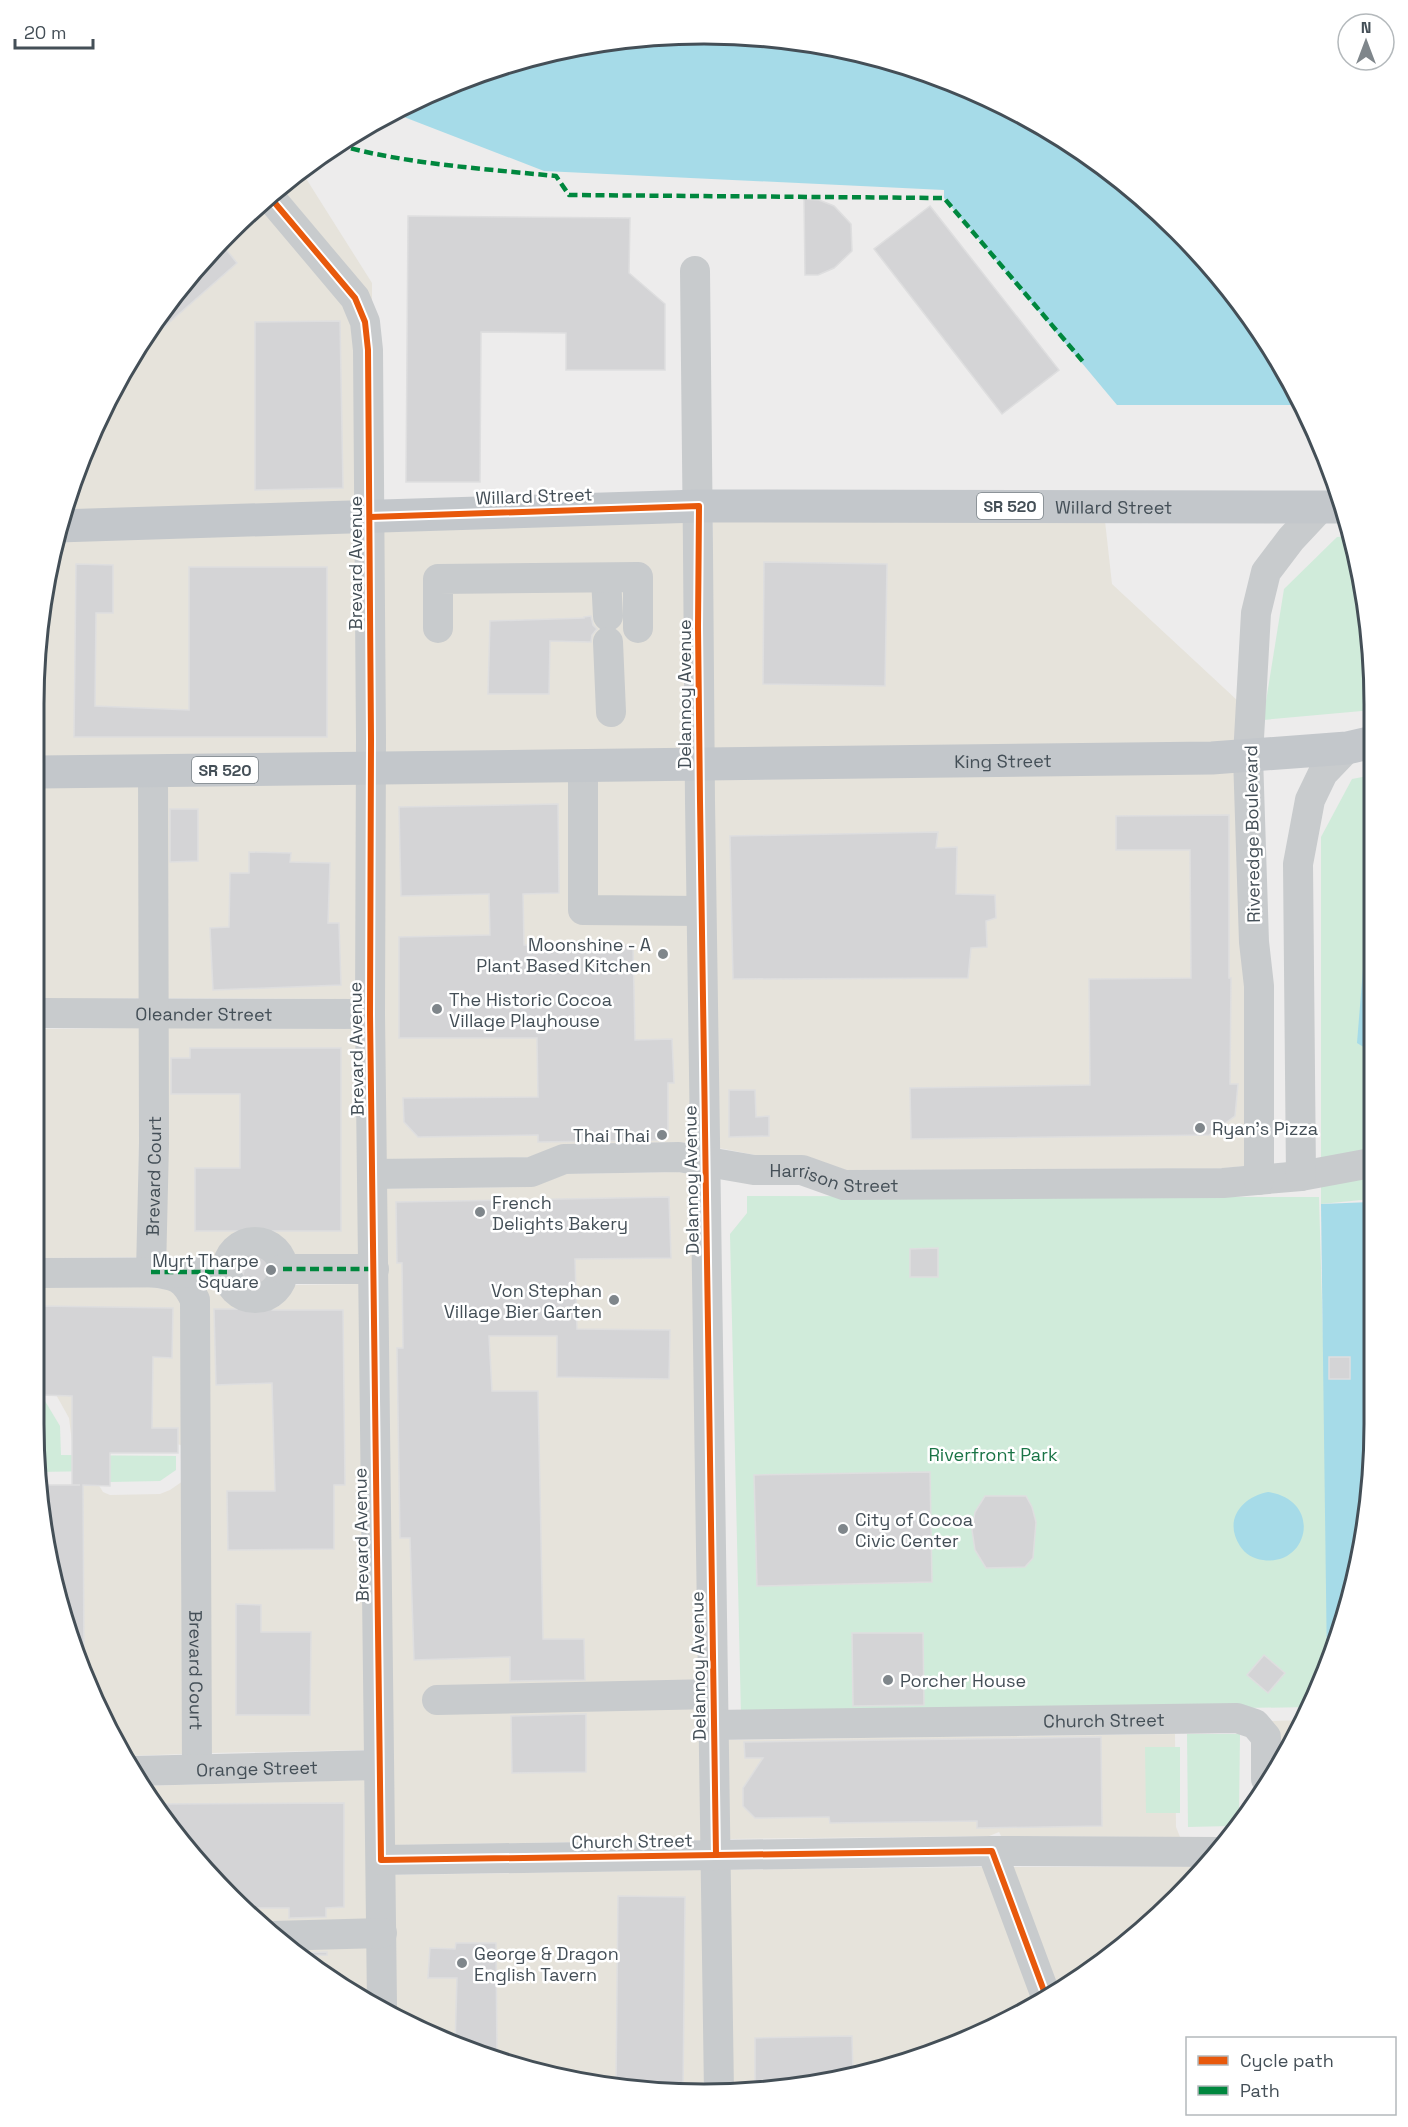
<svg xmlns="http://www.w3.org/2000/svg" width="1408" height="2127" font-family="'Space Grotesk',sans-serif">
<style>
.commercial{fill:#e6e3db}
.green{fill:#d0ebda}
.water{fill:#a6dbe8}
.building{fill:#d4d4d6;stroke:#dededf;stroke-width:1.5}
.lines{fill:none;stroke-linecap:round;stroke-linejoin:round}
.minor{stroke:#c8cbcd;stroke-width:30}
.major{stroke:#c3c7cb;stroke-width:33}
.quiet{stroke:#00873e;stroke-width:4.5;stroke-dasharray:9 4.5;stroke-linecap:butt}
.cycleway-casing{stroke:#fff;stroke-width:10}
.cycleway{stroke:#e8590c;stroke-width:6}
.poi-dot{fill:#7f868b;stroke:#fff;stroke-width:2}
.labels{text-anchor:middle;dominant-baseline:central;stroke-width:5;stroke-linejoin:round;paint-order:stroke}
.shield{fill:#fff;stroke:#7c8489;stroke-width:1.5}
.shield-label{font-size:16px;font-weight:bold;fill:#444f57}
.street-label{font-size:18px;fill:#444f57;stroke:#fff}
.poi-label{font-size:18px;fill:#444f57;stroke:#fff;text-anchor:start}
.park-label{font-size:18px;fill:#1a7446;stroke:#fff}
.rim{fill:none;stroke:#444f57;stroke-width:3}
</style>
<rect width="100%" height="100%" fill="#edecec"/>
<!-- commercial -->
<g class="commercial">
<path d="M300 169 372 283V304L365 288 280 186Z"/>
<path d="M259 206 344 307 352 326 355 351 356 502 63 511 102 408 200 261Z"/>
<path d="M686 521V750L385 753 383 532Z"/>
<path d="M713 521H1105L1112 584 1238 701 1236 742 713 750Z"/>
<path d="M357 532 358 753 39 757V616L54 541Z"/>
<path d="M1235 772 1246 987V1166L1223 1168 846 1170 802 1155H755L719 1148 713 780Z"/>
<path d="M686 780 692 1144 679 1142 564 1144 529 1157 386 1159 383 1013 384 783Z"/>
<path d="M357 784V999L168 998 166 786Z"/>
<path d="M139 786 141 998 39 999V787Z"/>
<path d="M140 1028 138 1257 39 1258V1029Z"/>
<path d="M167 1028 357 1029 360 1254H293L288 1244 278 1235 266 1229H241L230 1236 221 1246 215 1256 165 1257Z"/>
<path d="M678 1172 692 1174 702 1840 394 1845 386 1189 531 1187 566 1174Z"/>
<path d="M361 1284 365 1750 211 1753 204 1287H216L228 1303 239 1310 266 1312 279 1306 289 1295 294 1285Z"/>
<path d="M151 1287 169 1290 178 1295 182 1304 183 1446 175 1443 72 1442 69 1418 39 1364V1288Z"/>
<path d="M183 1481 184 1754 126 1756 69 1638 39 1511V1485L98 1484 103 1492 110 1495 160 1494 170 1490Z"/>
<path d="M1306 1720 1280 1759 1271 1721Z"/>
<path d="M1175 1734 1176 1827 1180 1837 1001 1836 999 1832 989 1836 729 1839 727 1740Z"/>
<path d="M366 1780 369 1998 295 1955 229 1897 146 1796 141 1786Z"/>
<path d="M983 1867 1036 2006 877 2071 748 2093H732L729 1870Z"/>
<path d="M1012 1867H1207L1153 1921 1144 1923 1138 1933 1059 1990Z"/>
<path d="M702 1870 705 2093H660L531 2071 448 2043 396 2013 395 1875Z"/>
</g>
<!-- green -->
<g class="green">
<path d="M1353 536 1374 660 1373 710 1263 720 1284 589 1337 537Z"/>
<path d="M1373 775 1371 1199 1321 1204V837L1352 779Z"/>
<path d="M747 1196 1319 1197 1332 1655 1311 1707 741 1716 730 1234 747 1213Z"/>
<path d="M39 1391 60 1426 61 1455 176 1456V1470L160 1481 110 1482 95 1471 39 1472Z"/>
<path d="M1187 1734H1240L1239 1812 1231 1826 1188 1827Z"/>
<path d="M1145 1747H1180V1813H1146Z"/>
</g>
<!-- water -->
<g class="water">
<path d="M660 34 792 39 920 69 1040 123 1147 200 1237 296 1304 405H1117L944 198V190L544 171 391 112 408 102 531 56Z"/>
<path d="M1373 845 1372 1052 1357 1043Z"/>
<path d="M1371 1202 1369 1511 1339 1638 1327 1668 1321 1204Z"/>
<path d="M1268 1492C1324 1501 1308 1567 1263 1560 1254 1559 1245 1554 1240 1546 1223 1520 1242 1497 1268 1492Z"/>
</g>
<!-- building -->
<g class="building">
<path d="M804 199 819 200 834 206 851 224 852 251 834 268 818 275H805Z"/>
<path d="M930 206 1059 370 1002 414 874 249Z"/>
<path d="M408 216 630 218 629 273 665 304V370H566V333L481 332 480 482H406Z"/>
<path d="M220 242 237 263 164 327 159 323 200 261Z"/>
<path d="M340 321 343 488 255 490V322Z"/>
<path d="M764 562 887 564 885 686 763 684Z"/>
<path d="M76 564 113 565V613H96L95 706 189 710V567H327V737H74Z"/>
<path d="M591 616 593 625 597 629 592 635 591 642 550 641 549 694H488L490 621 584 618V617Z"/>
<path d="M558 804 559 893 523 894 524 945H633L635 1040 672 1039 674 1083H668V1130L660 1140 538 1142V1135L418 1137 404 1122 403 1098 538 1097 537 1038H399V937L490 935 489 894 401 896 399 807Z"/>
<path d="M170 809H198V861L170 862Z"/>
<path d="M1229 815V978H1231L1230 1084H1238L1235 1116 1209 1135 911 1139 910 1088 1090 1085 1089 979 1191 978 1190 850H1116V816Z"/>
<path d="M938 832 936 848 957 847 956 894 995 895 996 918 986 921 987 947 971 948 968 978 733 979 730 836Z"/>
<path d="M249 852 291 853 290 862 330 863 328 923H339L341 985 213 990 210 928 229 927 230 873H249Z"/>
<path d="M190 1048H341V1231H195V1168H240V1094H171V1058H190Z"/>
<path d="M729 1090H755L756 1117 769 1116V1136L729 1137Z"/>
<path d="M669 1197 671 1258 575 1259 577 1329 670 1330 669 1379 557 1377V1336H489L492 1391H538L543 1639H584L585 1680 510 1681V1657L414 1660 410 1538H400L397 1348H403L402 1263H397L396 1202Z"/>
<path d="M938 1248V1277H910V1249Z"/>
<path d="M255 1251 269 1260 266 1270 268 1277 272 1282V1310H343L345 1485H334V1549L228 1550 227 1491H275L272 1383 216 1385 214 1309H241L240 1283 244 1271 240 1261Z"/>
<path d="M39 1306 173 1308 172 1358 153 1357 152 1428H178V1453H110V1486L83 1485 84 1666 69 1638 39 1511V1485H80H72V1396L41 1395 42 1335H39Z"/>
<rect x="1329" y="1357" width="21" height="22"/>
<path d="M930 1472 932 1582 757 1586 754 1475Z"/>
<path d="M985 1496H1026L1032 1507 1036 1522 1033 1558 1025 1567 986 1568 975 1550 972 1530 975 1512Z"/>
<path d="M236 1604 261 1605V1632H311L310 1715H236Z"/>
<path d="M852 1633H923L924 1705 853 1706Z"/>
<path d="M1264 1655 1285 1673 1268 1693 1247 1675Z"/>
<path d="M586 1714V1772L512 1773 511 1716Z"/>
<path d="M1101 1737 1102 1826 977 1828V1821L830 1823 829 1817 755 1818 743 1806V1788L763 1758H745L744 1742Z"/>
<path d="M344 1803V1907L326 1908V1917L289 1918V1908H242L229 1897 153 1804Z"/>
<path d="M618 1896 685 1897 683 2093H660L616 2085Z"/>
<path d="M456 1943H496L497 2060 455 2046 457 1978H428L430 1948 455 1949Z"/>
<path d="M327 1952V1955L296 1956 293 1953Z"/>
<path d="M852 2036 853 2075 755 2091V2038Z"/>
</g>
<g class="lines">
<!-- minor -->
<g class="minor">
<path d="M269 196 355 298 365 322 368 350 371 740 370 1014 382 2005"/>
<path d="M695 271C698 448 698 624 700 801L719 2093"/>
<path d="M606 578 608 616"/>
<path d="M438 628V579L638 577V628"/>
<path d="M608 642 611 712"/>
<path d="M583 766V910L701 911"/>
<path id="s1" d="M39 1013 370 1014"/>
<path id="s2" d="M373 1174 531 1172 564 1159 679 1157 754 1170H802L844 1185 1223 1183 1301 1176 1371 1163"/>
<path d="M1301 1176 1298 864 1310 800 1323 773 1347 748"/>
<path d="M1259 1180V986L1254 942 1248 756 1256 613 1266 572 1291 539 1320 508"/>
<circle cx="255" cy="1270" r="28"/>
<path d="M283 1269H374"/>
<path id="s3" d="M151 1272C176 1275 184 1277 195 1300L197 1769"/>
<path id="s4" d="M151 1272 154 1143 153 771"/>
<path d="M39 1273 227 1272"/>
<path d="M437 1700 713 1694"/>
<path id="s5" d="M714 1725 1237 1718 1255 1724 1266 1737V1779"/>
<path id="s6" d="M134 1771 379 1765"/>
<path d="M992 1851 1047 1999"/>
<path d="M381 1860 992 1851 1217 1852"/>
<path d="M273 1936 382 1933"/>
</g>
<!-- major -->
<g class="major">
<path id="s7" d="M58 526 699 506 1343 507"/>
<path id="s8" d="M39 772 1212 758 1347 748 1373 742"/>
</g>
<!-- quiet -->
<g class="quiet">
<path d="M338 145C406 164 485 169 556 176L569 195 944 198 1085 364"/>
<path d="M283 1269H374"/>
<path d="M151 1272H227"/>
</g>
<defs>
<g id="cycleway">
<path d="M269 196 355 298 365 322 368 350 371 740 370 1014 381 1860 992 1851 1047 1999"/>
<path d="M370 517 699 506 698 627 700 801 716 1854"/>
</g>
</defs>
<!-- cycleway casing -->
<use href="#cycleway" class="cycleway-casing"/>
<!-- cycleway -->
<use href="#cycleway" class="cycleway"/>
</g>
<!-- markers -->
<g class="poi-dot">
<circle cx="663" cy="954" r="6"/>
<circle cx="437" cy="1009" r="6"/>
<circle cx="1200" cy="1128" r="6"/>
<circle cx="662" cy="1135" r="6"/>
<circle cx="480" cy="1212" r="6"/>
<circle cx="271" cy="1270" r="6"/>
<circle cx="614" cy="1300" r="6"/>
<circle cx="843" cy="1529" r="6"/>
<circle cx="888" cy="1680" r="6"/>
<circle cx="462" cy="1963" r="6"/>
</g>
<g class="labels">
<!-- shield labels -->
<g class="shield">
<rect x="977" y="493" width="66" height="26" rx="4.5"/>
<rect x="192" y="757" width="66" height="26" rx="4.5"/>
</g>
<g class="shield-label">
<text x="1010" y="506">SR 520</text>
<text x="225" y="770">SR 520</text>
</g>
<!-- street labels -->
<g class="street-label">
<text transform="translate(534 496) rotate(-2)">Willard Street</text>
<text stroke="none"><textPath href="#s7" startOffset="1056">Willard Street</textPath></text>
<text transform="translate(355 563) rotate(-90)">Brevard Avenue</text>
<text transform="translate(684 694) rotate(-90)">Delannoy Avenue</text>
<text stroke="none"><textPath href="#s8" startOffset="964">King Street</textPath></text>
<text transform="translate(1252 834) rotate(-91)">Riveredge Boulevard</text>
<text stroke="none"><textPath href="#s1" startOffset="165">Oleander Street</textPath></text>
<text transform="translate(356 1049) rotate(-91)">Brevard Avenue</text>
<text stroke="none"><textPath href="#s4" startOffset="96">Brevard Court</textPath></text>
<text stroke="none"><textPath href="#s2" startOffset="466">Harrison Street</textPath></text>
<text transform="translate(691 1180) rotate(-91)">Delannoy Avenue</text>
<text transform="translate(361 1535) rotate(-91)">Brevard Avenue</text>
<text transform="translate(698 1666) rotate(-91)">Delannoy Avenue</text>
<text stroke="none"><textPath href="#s3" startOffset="426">Brevard Court</textPath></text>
<text stroke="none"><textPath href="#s5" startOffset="390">Church Street</textPath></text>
<text stroke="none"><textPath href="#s6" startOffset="123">Orange Street</textPath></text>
<text transform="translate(632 1841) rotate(-1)">Church Street</text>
</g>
<!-- poi labels -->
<g class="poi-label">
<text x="651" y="944" text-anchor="end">Moonshine - A<tspan x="651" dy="21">Plant Based Kitchen</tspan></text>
<text x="449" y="999">The Historic Cocoa<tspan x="449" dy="21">Village Playhouse</tspan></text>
<text x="1212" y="1128">Ryan's Pizza</text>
<text x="650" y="1135" text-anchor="end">Thai Thai</text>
<text x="492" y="1202">French<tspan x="492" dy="21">Delights Bakery</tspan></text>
<text x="259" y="1260" text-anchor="end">Myrt Tharpe<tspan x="259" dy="21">Square</tspan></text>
<text x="602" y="1290" text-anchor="end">Von Stephan<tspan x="602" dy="21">Village Bier Garten</tspan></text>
<text x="855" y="1519">City of Cocoa<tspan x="855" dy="21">Civic Center</tspan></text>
<text x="900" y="1680">Porcher House</text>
<text x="474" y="1953">George &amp; Dragon<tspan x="474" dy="21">English Tavern</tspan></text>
</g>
<!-- park labels -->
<g class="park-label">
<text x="993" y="1454">Riverfront Park</text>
</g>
</g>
<!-- crop -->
<path d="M0 0H1408V2127H0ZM704 44H704A660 660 0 0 1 1364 704V1424A660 660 0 0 1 704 2084H704A660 660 0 0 1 44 1424V704A660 660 0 0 1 704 44Z" fill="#fff" fill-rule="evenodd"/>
<path class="rim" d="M704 44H704A660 660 0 0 1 1364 704V1424A660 660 0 0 1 704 2084H704A660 660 0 0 1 44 1424V704A660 660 0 0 1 704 44Z"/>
<!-- legend -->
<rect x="1186" y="2037" width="210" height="78" fill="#ffffff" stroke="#b4b9bc" stroke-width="1.5"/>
<rect x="1198" y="2056" width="30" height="9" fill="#e8590c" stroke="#b4b9bc" stroke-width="1.5"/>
<text x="1240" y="2067" font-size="18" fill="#444f57">Cycle path</text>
<rect x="1198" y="2086" width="30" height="9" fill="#00873e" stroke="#b4b9bc" stroke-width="1.5"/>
<text x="1240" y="2097" font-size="18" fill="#444f57">Path</text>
<!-- north arrow -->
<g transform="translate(1366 42)"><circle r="28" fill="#ffffff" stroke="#b4b9bc" stroke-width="1.5"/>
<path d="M0-4.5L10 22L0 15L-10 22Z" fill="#7f868b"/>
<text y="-9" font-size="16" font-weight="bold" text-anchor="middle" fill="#444f57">N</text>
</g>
<!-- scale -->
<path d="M15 39v9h78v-9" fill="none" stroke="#444f57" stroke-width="3"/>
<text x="24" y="39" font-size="18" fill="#444f57" stroke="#ffffff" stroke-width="4.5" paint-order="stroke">20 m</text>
</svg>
